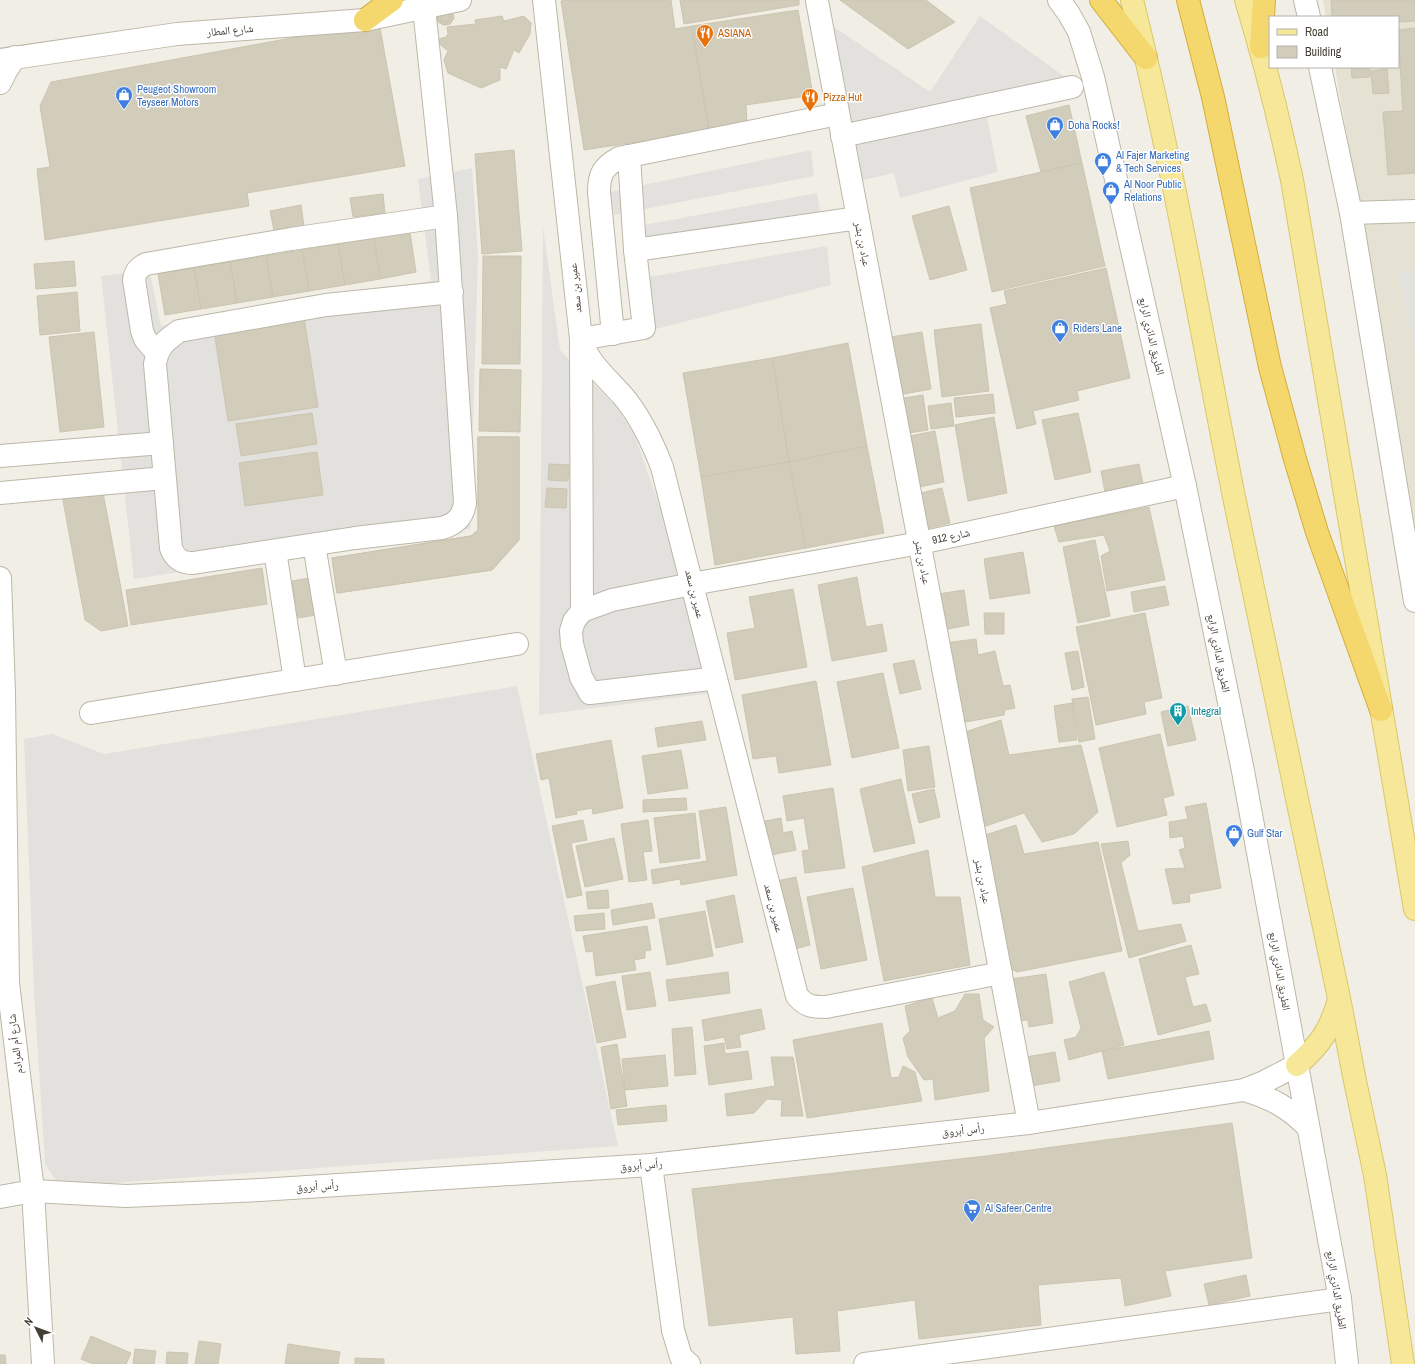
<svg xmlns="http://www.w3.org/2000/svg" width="1415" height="1364" font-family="'Archivo Narrow','Noto Naskh Arabic',sans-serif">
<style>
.residential{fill:#e5e1d3}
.parking{fill:#e2e1dd}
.building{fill:#d2ccbb;stroke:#ccc4af;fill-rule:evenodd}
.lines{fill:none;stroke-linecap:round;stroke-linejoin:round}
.minor-casing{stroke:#bcb7a8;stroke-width:24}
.major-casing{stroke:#dbc669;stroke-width:24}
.highway-casing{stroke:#d3ad3d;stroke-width:24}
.minor{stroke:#fff;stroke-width:22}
.major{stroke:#f7e798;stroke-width:22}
.highway{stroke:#f4d76d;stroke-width:22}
.labels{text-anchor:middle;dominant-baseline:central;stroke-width:3;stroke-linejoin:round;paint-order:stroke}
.street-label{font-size:11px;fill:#433f35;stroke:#fff}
.food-label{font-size:11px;fill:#c56008;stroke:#fff;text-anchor:start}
.shop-label{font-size:11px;fill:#366cbe;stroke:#fff;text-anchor:start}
.culture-label{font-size:11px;fill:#0d838f;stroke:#fff;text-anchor:start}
</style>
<rect width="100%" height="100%" fill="#f1efe5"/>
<!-- residential -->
<path class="residential" d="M1323 0H1415V529L1335 67H1398V17H1326Z"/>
<!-- parking -->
<g class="parking">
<path d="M980 16 1064 76 1069 91 986 113 998 172 900 198 894 173 855 182 821 18 930 92Z"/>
<path d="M811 150 814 176 614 215 610 192Z"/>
<path d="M472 168 478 256 470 529 134 579 101 276 147 270 151 278 161 326 431 281 418 179Z"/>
<path d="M817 193 822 223 627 259 622 229Z"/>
<path d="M543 226 560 350 614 404 634 434 684 574 713 693 539 715Z"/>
<path d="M827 246 831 285 640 333 631 280Z"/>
<path d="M1415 270V351L1398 273Z"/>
<path d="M517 686 618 1146 60 1187 45 1164 34 992 24 739 52 734 104 754Z"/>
</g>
<!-- building -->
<g class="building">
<path d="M567 0H671L675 29 692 26 709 131 584 150 561 1Z"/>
<path d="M680 0H799V5L684 24Z"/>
<path d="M840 0H926L955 22 908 49Z"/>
<path d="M1331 0H1415V21L1398 22V17H1332Z"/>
<path d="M447 9 452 12 454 18 450 24 444 25 438 22 437 16 440 10ZM446 12 449 14 450 18 448 21 444 22 441 20 440 16 442 13Z"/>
<path d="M798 10 813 95 746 105 747 123 709 131 692 26Z"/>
<path d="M452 12 454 18 450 24 444 25 438 22 437 16Z"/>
<circle cx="445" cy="17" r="5"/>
<path d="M502 16 504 21 524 16 531 23 530 34 519 53 514 50 506 69 500 67V80L481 88 448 73 444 60 448 51 435 40 446 37 448 34 447 27 476 24 475 20Z"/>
<path d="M379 22 405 166 247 193 249 206 45 240 37 169 50 167 40 106 51 82Z"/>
<path d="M1415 28V173L1388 175 1383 112 1403 111 1398 30Z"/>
<path d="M1351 67H1370V77L1352 78Z"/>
<path d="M1387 69 1389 93 1373 94 1371 71Z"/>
<path d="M1069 105 1082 163 1041 172 1026 116Z"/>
<path d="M514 150 522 251 482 254 475 154Z"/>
<path d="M1082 163 1105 266 992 292 970 188Z"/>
<path d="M383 194 385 213 353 217 350 198Z"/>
<path d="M301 205 304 226 274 231 270 211Z"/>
<path d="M949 206 967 270 930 280 912 216Z"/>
<path d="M410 232 416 272 380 279 374 238Z"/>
<path d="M374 238 380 279 345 285 338 244Z"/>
<path d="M338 244 345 285 309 291 302 250Z"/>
<path d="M302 250 309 291 273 297 266 256Z"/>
<path d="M266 256 273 297 237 303 230 262Z"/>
<path d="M483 256H521L520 364H482Z"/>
<path d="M74 261 76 286 36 289 34 264Z"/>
<path d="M230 262 237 303 201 309 194 268Z"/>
<path d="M194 268 201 309 165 315 158 274Z"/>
<path d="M1106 268 1130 378 1077 391 1079 400 1033 411 1036 424 1017 429 990 308 1007 304 1004 291Z"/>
<path d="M77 292 80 331 40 335 37 296Z"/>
<path d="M304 317 318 407 228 421 214 331Z"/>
<path d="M981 324 989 391 942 397 934 330Z"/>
<path d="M94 332 104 427 60 432 49 337Z"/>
<path d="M922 332 931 389 893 396 884 338Z"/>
<path d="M848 343 867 446 789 462 772 358Z"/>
<path d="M772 358 789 462 701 477 683 373Z"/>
<path d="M480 369 521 370 520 432 479 431Z"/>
<path d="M993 394 995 413 956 417 954 398Z"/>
<path d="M923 395 928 430 902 434 898 399Z"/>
<path d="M951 403 954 426 931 429 928 406Z"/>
<path d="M312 413 317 444 241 456 236 424Z"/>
<path d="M1078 413 1091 472 1055 480 1042 420Z"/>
<path d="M994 417 1007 493 968 501 955 425Z"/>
<path d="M935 431 944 482 914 488 905 437Z"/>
<path d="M478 437H519V540L492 570 337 593 332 558 471 536 478 530Z"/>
<path d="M478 437H519V540L492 570 337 593 332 558 471 536 478 530Z"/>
<path d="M867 446 884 533 806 548 789 462Z"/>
<path d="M317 452 323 495 245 506 239 463Z"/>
<path d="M789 462 806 548 715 565 701 477Z"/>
<path d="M549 464 569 465 568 481 548 480Z"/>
<path d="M1139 464 1143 484 1105 492 1101 471Z"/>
<path d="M102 487 128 626 101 631 85 620 62 495Z"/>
<path d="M547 488 567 489 566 508 545 507Z"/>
<path d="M942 488 950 523 921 530 913 495Z"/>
<path d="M1149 507 1165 580 1107 591 1101 556 1110 551 1104 535 1059 542 1054 526Z"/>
<path d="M1095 540 1110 616 1078 623 1063 547Z"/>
<path d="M1023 552 1030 593 990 599 984 559Z"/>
<path d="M262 568 267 604 131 625 126 590Z"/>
<path d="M857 577 866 627 882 624 887 651 832 661 818 585Z"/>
<path d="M310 578 316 615 298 618 292 581Z"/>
<path d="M1165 586 1169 605 1134 612 1131 592Z"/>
<path d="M793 589 807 667 735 680 727 633 755 628 749 597Z"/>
<path d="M964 590 969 625 943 630 938 594Z"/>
<path d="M984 613H1004V634H985Z"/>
<path d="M1145 613 1162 698 1144 702 1146 714 1096 725 1076 627Z"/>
<path d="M976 639 978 655 995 651 1003 686 1010 685 1015 708 1005 710 1004 715 960 723 944 643Z"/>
<path d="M1078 651 1084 687 1072 690 1065 653Z"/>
<path d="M914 660 921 689 900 694 893 664Z"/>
<path d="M883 673 899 748 852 758 837 682Z"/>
<path d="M816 681 831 765 779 773 776 756 753 759 742 695Z"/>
<path d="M1088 697 1095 739 1079 742 1072 699Z"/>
<path d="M1072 703 1077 740 1059 742 1054 706Z"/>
<path d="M1188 706 1196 740 1168 746 1161 712Z"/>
<path d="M1001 720 1009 755 1081 745 1098 812 1074 834 1042 842 1024 813 983 827 965 732Z"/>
<path d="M702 721 706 740 658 747 655 728Z"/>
<path d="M1160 734 1174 795 1163 798 1167 815 1117 827 1099 748Z"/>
<path d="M611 740 623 808 593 814 592 808 576 811 577 814 556 818 549 778 541 780 536 754Z"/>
<path d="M929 746 935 787 908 791 903 750Z"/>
<path d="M681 750 688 788 648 794 642 756Z"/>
<path d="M901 779 915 843 874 852 860 789Z"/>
<path d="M833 788 845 868 805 873 802 851 809 850 804 818 787 821 783 796Z"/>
<path d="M934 789 940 817 919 823 912 794Z"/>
<path d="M686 798 687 810 643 812V800Z"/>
<path d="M1206 803 1221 888 1189 894 1190 902 1173 904 1165 869 1185 868 1179 850 1185 848 1183 836 1170 838 1169 822 1188 819 1185 807Z"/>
<path d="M726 807 737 875 681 885 680 879 653 884 651 870 707 861 699 811Z"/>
<path d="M695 813 700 858 660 863 654 818Z"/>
<path d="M781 818 783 833 792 831 796 850 771 855 765 821Z"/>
<path d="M583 820 587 840 571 843 582 895 567 898 552 826Z"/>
<path d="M648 820 652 851 643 852 647 880 629 882 621 824Z"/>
<path d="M1016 825 1024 854 1098 842 1122 951 1017 972 1007 967 985 835Z"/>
<path d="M614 838 623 879 585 887 576 846Z"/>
<path d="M1128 841 1130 855 1121 863 1138 931 1181 924 1186 941 1129 958 1101 844Z"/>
<path d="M928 850 935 897H960L970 965 884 981 862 867Z"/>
<path d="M796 877 810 945 791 950 777 881Z"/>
<path d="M853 888 867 960 821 969 807 897Z"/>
<path d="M608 890 609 908 588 909 586 892Z"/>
<path d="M734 895 743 942 716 948 706 901Z"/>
<path d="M652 903 655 918 613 925 611 910Z"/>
<path d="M705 911 713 956 667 965 659 919Z"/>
<path d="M604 913 605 929 576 931 574 916Z"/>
<path d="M647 926 651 950 645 951V958L634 960 636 970 596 976 593 951 586 952 583 936Z"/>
<path d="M1191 945 1199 974 1185 977 1193 1007 1206 1004 1211 1021 1158 1035 1139 959Z"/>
<path d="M650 972 656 1006 627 1010 622 976Z"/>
<path d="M728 972 730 993 669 1001 666 980Z"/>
<path d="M1104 972 1124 1045 1069 1060 1064 1040 1076 1037 1081 1028 1069 982Z"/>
<path d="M1046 974 1053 1023 1029 1027 1028 1020 1017 1021 1011 979Z"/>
<path d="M615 981 626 1037 597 1043 586 987Z"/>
<path d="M965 994H979L983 1020 994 1027 984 1038 989 1091 935 1100 933 1079 924 1080 908 1057 903 1038 910 1031 905 1006 932 998 938 1018 955 1011Z"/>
<path d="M761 1009 765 1029 739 1035 741 1047 727 1049 724 1037 705 1041 702 1020Z"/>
<path d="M882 1023 891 1078 899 1077 903 1066 915 1072 922 1101 807 1118 793 1040Z"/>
<path d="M692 1027 696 1074 675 1076 672 1029Z"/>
<path d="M1209 1031 1214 1059 1108 1079 1102 1051Z"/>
<path d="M724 1043 725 1054 748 1051 752 1079 709 1085 704 1046Z"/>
<path d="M617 1044 627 1106 611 1109 601 1047Z"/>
<path d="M1055 1052 1060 1081 1031 1086 1026 1057Z"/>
<path d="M665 1055 668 1086 625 1090 622 1059Z"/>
<path d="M771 1057H793L803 1116H781L782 1100 767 1099 754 1113 727 1116 725 1094 775 1086Z"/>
<path d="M666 1105 667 1121 618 1125 616 1110Z"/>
<path d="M1232 1123 1252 1258 1165 1271 1171 1296 1125 1306 1121 1278 1038 1285 1041 1325 919 1339 915 1300 837 1311 840 1351 796 1354 793 1317 709 1326 692 1189 986 1156Z"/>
<path d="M1246 1275 1250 1296 1209 1305 1204 1284Z"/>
<path d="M91 1336 131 1353 126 1364H93L81 1359Z"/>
<path d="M199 1341 221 1344 218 1364H195Z"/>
<path d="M288 1344 340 1352 338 1364H285Z"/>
<path d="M135 1349 156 1351 154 1364H133Z"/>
<path d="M167 1352 188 1353 187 1364H166Z"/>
<path d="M0 1355H5L6 1364H0Z"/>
<path d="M355 1358 384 1359V1364H355Z"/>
</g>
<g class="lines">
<defs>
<g id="minor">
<path d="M544 0 581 339C588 363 606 377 622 395 640 416 652 441 662 467L797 996C807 1007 812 1007 826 1007L1001 973"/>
<path d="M1059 0 1069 14 1079 32 1093 77 1185 486 1243 771 1340 1299 1347 1364"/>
<path d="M1305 0 1309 17"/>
<path d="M817 1 1029 1123"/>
<path d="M424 8 446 216 465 503C463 517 456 524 442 528L355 538 193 563C181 563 175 559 171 548L155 364C158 346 165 341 179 331L326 305 452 292"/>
<path d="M0 60 177 34 365 20 460 0"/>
<path d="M1320 67 1351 213 1415 601"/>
<path d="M0 83 6 71 15 57"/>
<path d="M842 136 1072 87"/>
<path d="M1351 213 1415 211"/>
<path d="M635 250 858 218"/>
<path d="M613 334 599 192C599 174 603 167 619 158L838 114"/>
<path d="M581 339 644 328 635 250 629 156"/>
<path d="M581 344 582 611"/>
<path d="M157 353 145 339 142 331 134 280C135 272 138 268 146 264L291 239 446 216"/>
<path d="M0 456 162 443"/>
<path d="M0 493 164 478"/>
<path d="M314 545 336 674"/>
<path d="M275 551 295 680"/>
<path d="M0 578 4 694 8 983 33 1191 43 1364"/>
<path d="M710 679 590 693 581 677 572 644 571 631 574 621 582 611 612 600 692 584 920 543 1185 486"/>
<path d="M91 713 517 644"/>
<path d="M1244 1090C1271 1098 1288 1107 1308 1127"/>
<path d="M651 1165 673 1330 681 1357 689 1364"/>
<path d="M0 1197 33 1191 126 1196 260 1190 651 1165 1029 1123 1244 1090 1262 1083 1297 1065"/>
<path d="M865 1364 1340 1299"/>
</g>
<g id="major">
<path d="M1132 0C1173 164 1201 331 1234 497 1268 664 1304 831 1339 998L1355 1081 1375 1175 1403 1364"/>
<path d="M1246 0C1264 59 1279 119 1292 180L1415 909"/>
<path d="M1297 1065C1321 1044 1330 1030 1339 1000"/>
</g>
<g id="highway">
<path d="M1101 0 1146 58"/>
<path d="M1188 0 1213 97 1270 367 1295 459 1317 532 1381 710"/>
<path d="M365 20 392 0"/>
<path d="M1261 47 1264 0"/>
</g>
</defs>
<!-- minor casing -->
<use href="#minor" class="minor-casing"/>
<!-- major casing -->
<use href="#major" class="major-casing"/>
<!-- highway casing -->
<use href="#highway" class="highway-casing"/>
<!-- minor -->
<use href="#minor" class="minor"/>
<!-- major -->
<use href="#major" class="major"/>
<!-- highway -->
<use href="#highway" class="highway"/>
</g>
<!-- icons -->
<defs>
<symbol id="restaurant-pin" viewBox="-11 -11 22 30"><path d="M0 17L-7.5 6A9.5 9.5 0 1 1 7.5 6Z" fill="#e8710a" stroke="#fff"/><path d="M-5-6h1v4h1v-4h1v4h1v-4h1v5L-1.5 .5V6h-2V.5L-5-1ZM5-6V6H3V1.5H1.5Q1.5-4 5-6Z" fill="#fff"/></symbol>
<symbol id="shop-pin" viewBox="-11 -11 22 30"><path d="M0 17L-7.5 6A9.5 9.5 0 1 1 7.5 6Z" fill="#3f7fe0" stroke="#fff"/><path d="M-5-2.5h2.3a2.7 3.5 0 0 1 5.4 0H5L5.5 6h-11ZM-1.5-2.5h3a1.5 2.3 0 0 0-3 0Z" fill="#fff"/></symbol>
<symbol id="building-pin" viewBox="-11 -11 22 30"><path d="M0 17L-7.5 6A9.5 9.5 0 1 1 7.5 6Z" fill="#0f9aa8" stroke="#fff"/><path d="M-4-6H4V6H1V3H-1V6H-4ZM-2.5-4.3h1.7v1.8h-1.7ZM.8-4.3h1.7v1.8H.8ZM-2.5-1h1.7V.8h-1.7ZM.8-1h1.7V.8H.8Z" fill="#fff"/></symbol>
<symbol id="supermarket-pin" viewBox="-11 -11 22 30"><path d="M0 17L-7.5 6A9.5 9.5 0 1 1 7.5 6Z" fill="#3f7fe0" stroke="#fff"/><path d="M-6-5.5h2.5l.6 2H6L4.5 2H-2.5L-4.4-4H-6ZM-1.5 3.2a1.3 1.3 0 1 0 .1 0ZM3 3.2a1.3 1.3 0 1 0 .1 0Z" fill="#fff"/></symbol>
</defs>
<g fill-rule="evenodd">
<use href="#restaurant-pin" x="695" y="23" width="20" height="27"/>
<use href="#shop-pin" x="114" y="85" width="20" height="27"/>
<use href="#restaurant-pin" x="800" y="87" width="20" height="27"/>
<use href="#shop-pin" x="1045" y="115" width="20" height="27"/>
<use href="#shop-pin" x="1093" y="151" width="20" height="27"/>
<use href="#shop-pin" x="1101" y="180" width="20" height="27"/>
<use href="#shop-pin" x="1050" y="318" width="20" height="27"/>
<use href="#building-pin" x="1168" y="701" width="20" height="27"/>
<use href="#shop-pin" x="1224" y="823" width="20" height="27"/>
<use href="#supermarket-pin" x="962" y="1198" width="20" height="27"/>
</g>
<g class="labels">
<!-- street labels -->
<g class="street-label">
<text transform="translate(230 30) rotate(-5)">شارع المطار</text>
<text transform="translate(863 244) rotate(79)">عباد بن بشر</text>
<text transform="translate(575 288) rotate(-96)">عمير بن سعد</text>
<text transform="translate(1152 336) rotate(77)">الطريق الدائري الرابع</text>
<text transform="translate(951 536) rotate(-12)">شارع 912</text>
<text transform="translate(923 562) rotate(79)">عباد بن بشر</text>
<text transform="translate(695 594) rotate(76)">عمير بن سعد</text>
<text transform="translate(1219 653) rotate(79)">الطريق الدائري الرابع</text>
<text transform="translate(983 881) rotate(79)">عباد بن بشر</text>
<text transform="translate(774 908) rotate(76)">عمير بن سعد</text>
<text transform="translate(1280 971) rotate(80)">الطريق الدائري الرابع</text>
<text transform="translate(15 1044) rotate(-97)">شارع أم المرادم</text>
<text transform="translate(963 1130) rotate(-6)">رأس أبروق</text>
<text transform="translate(641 1165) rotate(-5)">رأس أبروق</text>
<text transform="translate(317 1186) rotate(-4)">رأس أبروق</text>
<text transform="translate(1337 1290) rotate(81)">الطريق الدائري الرابع</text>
</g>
<!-- food labels -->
<g class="food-label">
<text x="718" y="33">ASIANA</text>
<text x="823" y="97">Pizza Hut</text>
</g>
<!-- shop labels -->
<g class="shop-label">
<text x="137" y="89">Peugeot Showroom<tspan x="137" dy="13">Teyseer Motors</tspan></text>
<text x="1068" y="125">Doha Rocks!</text>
<text x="1116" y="155">Al Fajer Marketing<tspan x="1116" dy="13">&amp; Tech Services</tspan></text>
<text x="1124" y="184">Al Noor Public<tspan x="1124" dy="13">Relations</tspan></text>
<text x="1073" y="328">Riders Lane</text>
<text x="1247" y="833">Gulf Star</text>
<text x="985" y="1208">Al Safeer Centre</text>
</g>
<!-- culture labels -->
<g class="culture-label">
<text x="1191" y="711">Integral</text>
</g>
</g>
<!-- legend -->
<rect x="1269" y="16" width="130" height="52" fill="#ffffff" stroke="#b4b2ae"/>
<rect x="1277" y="29" width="20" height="6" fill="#f7e798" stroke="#b4b2ae"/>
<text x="1305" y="36" font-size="12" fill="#433f35">Road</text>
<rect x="1277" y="46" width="20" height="12" fill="#d2ccbb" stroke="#b4b2ae"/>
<text x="1305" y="56" font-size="12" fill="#433f35">Building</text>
<!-- north arrow -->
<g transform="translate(36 1328) rotate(312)" stroke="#ffffff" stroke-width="3" paint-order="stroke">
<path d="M0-3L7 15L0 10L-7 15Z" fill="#433f35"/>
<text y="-6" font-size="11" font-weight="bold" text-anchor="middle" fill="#433f35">N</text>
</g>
</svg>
